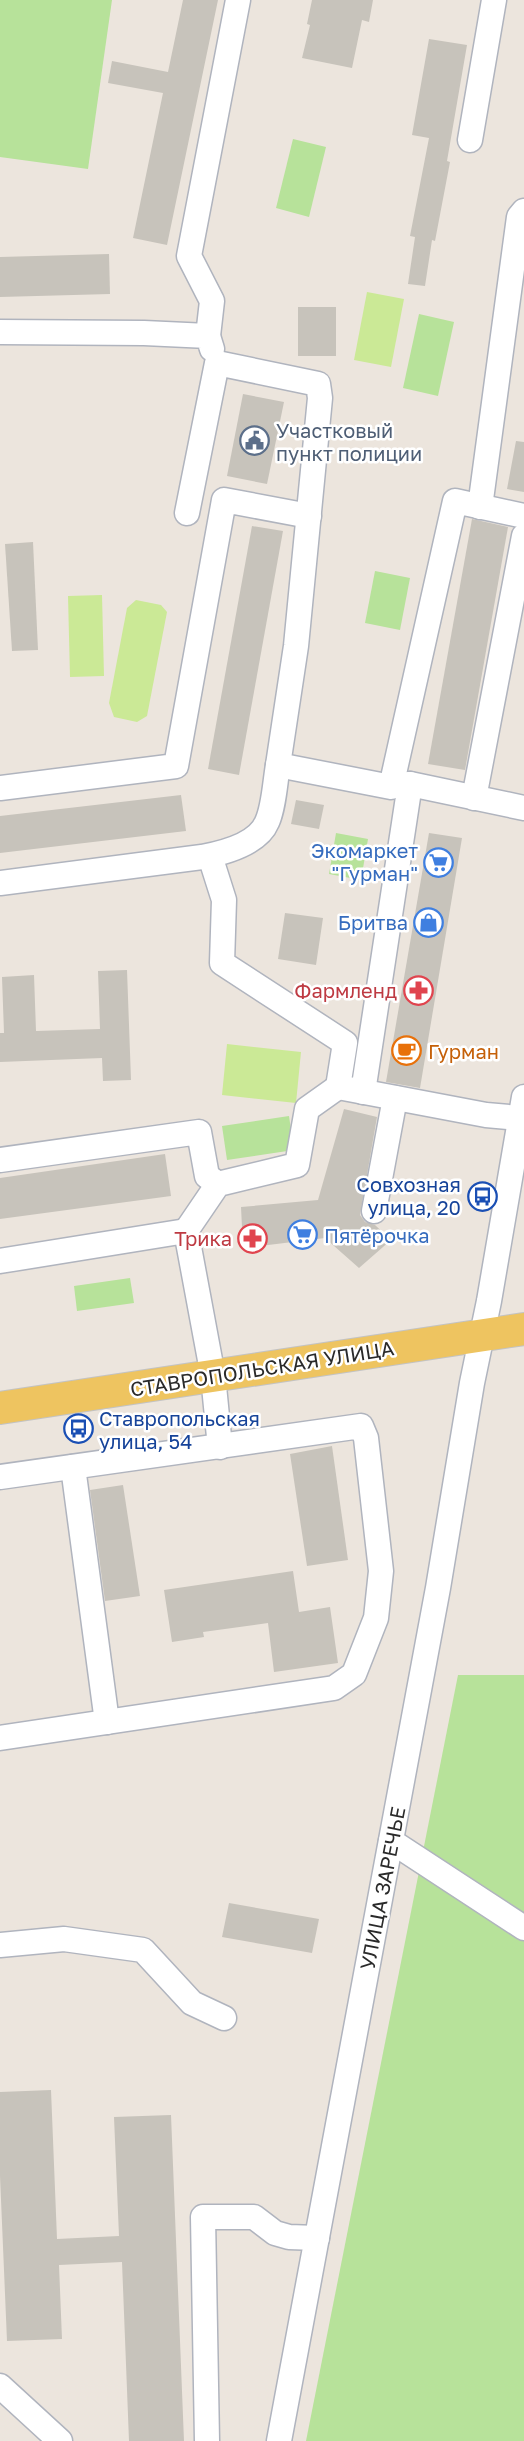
<svg xmlns="http://www.w3.org/2000/svg" width="524" height="2441" font-family="'Golos Text',sans-serif">
<style>
.green{fill:#b7e29a}
.pitch{fill:#cbe996}
.building{fill:#c7c3bb}
.lines{fill:none;stroke-linecap:round;stroke-linejoin:round}
.minor-casing{stroke:#b0b4be;stroke-width:27}
.major-casing{stroke:#c3c3c3;stroke-width:34}
.minor{stroke:#fff;stroke-width:24}
.major{stroke:#eec460;stroke-width:32}
.labels{text-anchor:middle;dominant-baseline:central;stroke-width:5;stroke-linejoin:round;paint-order:stroke}
.service-label{font-size:20px;fill:#4e5e75;stroke:#fff;text-anchor:start}
.shop-label{font-size:20px;fill:#366cbe;stroke:#fff;text-anchor:end}
.health-label{font-size:20px;fill:#be3a42;stroke:#fff;text-anchor:end}
.food-label{font-size:20px;fill:#c56008;stroke:#fff;text-anchor:start}
.transit-label{font-size:20px;fill:#164399;stroke:#fff;text-anchor:end}
.street-label{font-size:20px;fill:#2a2a2a;stroke:#fff}
</style>
<rect width="100%" height="100%" fill="#ece5dd"/>
<!-- green -->
<g class="green">
<path d="M0 0H112L88 169 0 157Z"/>
<path d="M293 139 326 147 309 217 276 208Z"/>
<path d="M419 314 454 322 438 396 403 388Z"/>
<path d="M375 571 410 578 400 630 365 623Z"/>
<path d="M336 833 368 839 361 880 329 874Z"/>
<path d="M289 1116 294 1150 227 1160 222 1126Z"/>
<path d="M130 1278 134 1303 77 1311 74 1286Z"/>
<path d="M458 1675H524V2441H306Z"/>
</g>
<!-- pitch -->
<g class="pitch">
<path d="M367 292 404 299 391 367 354 360Z"/>
<path d="M102 595 104 676 70 677 68 596Z"/>
<path d="M136 600 161 605 167 612 147 716 137 722 114 717 109 703 127 608Z"/>
<path d="M227 1044 301 1052 296 1103 222 1095Z"/>
</g>
<!-- building -->
<g class="building">
<path d="M183 0H218L167 245 133 238 163 93 108 83 112 61 168 72Z"/>
<path d="M312 0H373L369 22 362 20 352 68 302 58 310 25 307 24Z"/>
<path d="M429 39 467 45 447 161 450 162 435 241 432 240 425 286 408 284 415 237 410 236 429 138 412 135Z"/>
<path d="M109 254 110 294 0 297V257Z"/>
<rect x="298" y="307" width="38" height="49"/>
<path d="M243 394 284 402 267 484 227 476Z"/>
<path d="M516 441 524 442V492L507 489Z"/>
<path d="M472 519 508 527 465 770 428 764Z"/>
<path d="M252 526 283 531 239 775 208 769Z"/>
<path d="M33 542 38 650 12 651 5 544Z"/>
<path d="M181 795 186 831 0 853V816Z"/>
<path d="M296 800 324 805 319 829 291 824Z"/>
<path d="M429 833 462 838 420 1088 386 1082Z"/>
<path d="M285 913 323 918 316 965 278 959Z"/>
<path d="M127 970 131 1080 103 1081 102 1058 0 1062V1033H4L2 977 34 975 36 1031 100 1029 98 971Z"/>
<path d="M344 1109 377 1117 360 1215 365 1222 375 1225 391 1240 359 1268 325 1238 243 1248 241 1207 318 1200Z"/>
<path d="M165 1154 171 1196 0 1219V1178Z"/>
<path d="M332 1446 348 1560 307 1566 290 1454Z"/>
<path d="M123 1485 140 1596 105 1601 90 1490Z"/>
<path d="M293 1571 299 1612 330 1607 338 1663 274 1672 268 1623 203 1632 204 1637 172 1642 164 1590Z"/>
<path d="M229 1903 319 1919 312 1953 222 1937Z"/>
<path d="M51 2090 57 2239 119 2236 114 2117 171 2115 184 2441H129L122 2262 59 2265 62 2339 7 2341 0 2176V2092Z"/>
</g>
<g class="lines">
<defs>
<g id="minor">
<path d="M470 140 494 0"/>
<path d="M0 332 144 333 208 336 212 349"/>
<path d="M208 336 212 301 189 256 238 0"/>
<path d="M480 507 519 217 524 211"/>
<path d="M187 513 217 363 318 384 320 398 296 646 278 765 391 787 455 501 524 516"/>
<path d="M396 786 410 784 524 808"/>
<path d="M0 788 176 766 224 500 309 516"/>
<path d="M474 798 524 536"/>
<path d="M210 856 224 900 222 963 345 1043 338 1087 486 1115 520 1118"/>
<path d="M0 883 202 857C223 853 258 844 267 822 274 807 275 782 278 765"/>
<path d="M363 1092 410 784"/>
<path d="M0 1160 199 1132 207 1176 218 1184"/>
<path d="M374 1211 395 1098"/>
<path d="M0 1261 186 1231"/>
<path d="M220 1447 213 1376 186 1231 218 1184 297 1165 307 1109 338 1087"/>
<path d="M73 1467 107 1722"/>
<path d="M0 1477 361 1426 366 1438 381 1571 376 1618 354 1674 334 1688 0 1738"/>
<path d="M391 1841 524 1928"/>
<path d="M0 1945 64 1939 143 1950 192 2003 224 2018"/>
<path d="M0 2386 60 2441"/>
<path d="M207 2441 203 2217H254L275 2233 289 2237 317 2238"/>
<path d="M279 2441 438 1588 472 1383 489 1301 524 1097"/>
</g>
<path id="major" d="M0 1408 524 1329"/>
</defs>
<!-- minor casing -->
<use href="#minor" class="minor-casing"/>
<!-- major casing -->
<use href="#major" class="major-casing"/>
<!-- minor -->
<use href="#minor" class="minor"/>
<!-- major -->
<use href="#major" class="major"/>
</g>
<!-- icons -->
<defs>
<symbol id="civic-ring" viewBox="-11 -11 22 22"><circle r="9.5" fill="#fff" stroke="#5c6f8a" stroke-width="1.5"/><path d="M-.6-6.5H3V-4.5H.6V-3L4-1V1h2V6H-6V1h2V-1L-.6-3ZM-1.2 2.5V6h2.4V2.5Z" fill="#5c6f8a"/></symbol>
<symbol id="supermarket-ring" viewBox="-11 -11 22 22"><circle r="9.5" fill="#fff" stroke="#3f7fe0" stroke-width="1.5"/><path d="M-6-5.5h2.5l.6 2H6L4.5 2H-2.5L-4.4-4H-6ZM-1.5 3.2a1.3 1.3 0 1 0 .1 0ZM3 3.2a1.3 1.3 0 1 0 .1 0Z" fill="#3f7fe0"/></symbol>
<symbol id="shop-ring" viewBox="-11 -11 22 22"><circle r="9.5" fill="#fff" stroke="#3f7fe0" stroke-width="1.5"/><path d="M-5-2.5h2.3a2.7 3.5 0 0 1 5.4 0H5L5.5 6h-11ZM-1.5-2.5h3a1.5 2.3 0 0 0-3 0Z" fill="#3f7fe0"/></symbol>
<symbol id="pharmacy-ring" viewBox="-11 -11 22 22"><circle r="9.5" fill="#fff" stroke="#e0444e" stroke-width="1.5"/><path d="M-2-6h4v4h4v4h-4v4h-4v-4h-4v-4h4Z" fill="#e0444e"/></symbol>
<symbol id="cafe-ring" viewBox="-11 -11 22 22"><circle r="9.5" fill="#fff" stroke="#e8710a" stroke-width="1.5"/><path d="M-5.5-4.5H6V0H3Q3 3.5 0 3.5H-2.5Q-5.5 3.5-5.5 0ZM3-3.2v2h1.7v-2ZM-6 4.5H4V6H-6Z" fill="#e8710a"/></symbol>
<symbol id="bus-ring" viewBox="-11 -11 22 22"><circle r="9.5" fill="#fff" stroke="#1a4fb4" stroke-width="1.5"/><path d="M-5-6H5V4H4V6H2V4H-2V6H-4V4H-5ZM-3.5-4V0h7V-4ZM-3.5 1.2v1.5H-2V1.2ZM2 1.2v1.5H3.5V1.2Z" fill="#1a4fb4"/></symbol>
</defs>
<g fill-rule="evenodd">
<use href="#civic-ring" x="238" y="424" width="33" height="33"/>
<use href="#supermarket-ring" x="422" y="846" width="33" height="33"/>
<use href="#shop-ring" x="412" y="906" width="33" height="33"/>
<use href="#pharmacy-ring" x="402" y="974" width="33" height="33"/>
<use href="#cafe-ring" x="390" y="1034" width="33" height="33"/>
<use href="#bus-ring" x="466" y="1180" width="33" height="33"/>
<use href="#supermarket-ring" x="286" y="1218" width="33" height="33"/>
<use href="#pharmacy-ring" x="236" y="1222" width="33" height="33"/>
<use href="#bus-ring" x="62" y="1412" width="33" height="33"/>
</g>
<g class="labels">
<!-- service labels -->
<g class="service-label">
<text x="276" y="430">Участковый<tspan x="276" dy="23">пункт полиции</tspan></text>
</g>
<!-- shop labels -->
<g class="shop-label">
<text x="418" y="850">Экомаркет<tspan x="418" dy="23">"Гурман"</tspan></text>
<text x="408" y="922">Бритва</text>
<text x="324" y="1235" text-anchor="start">Пятёрочка</text>
</g>
<!-- health labels -->
<g class="health-label">
<text x="397" y="990">Фармленд</text>
<text x="232" y="1238">Трика</text>
</g>
<!-- food labels -->
<g class="food-label">
<text x="428" y="1051">Гурман</text>
</g>
<!-- transit labels -->
<g class="transit-label">
<text x="461" y="1184">Совхозная<tspan x="461" dy="23">улица, 20</tspan></text>
<text x="99" y="1418" text-anchor="start">Ставропольская<tspan x="99" dy="23">улица, 54</tspan></text>
</g>
<!-- street labels -->
<g class="street-label">
<text transform="translate(262 1368) rotate(-9)">СТАВРОПОЛЬСКАЯ УЛИЦА</text>
<text transform="translate(382 1888) rotate(-79)">УЛИЦА ЗАРЕЧЬЕ</text>
</g>
</g>
</svg>
